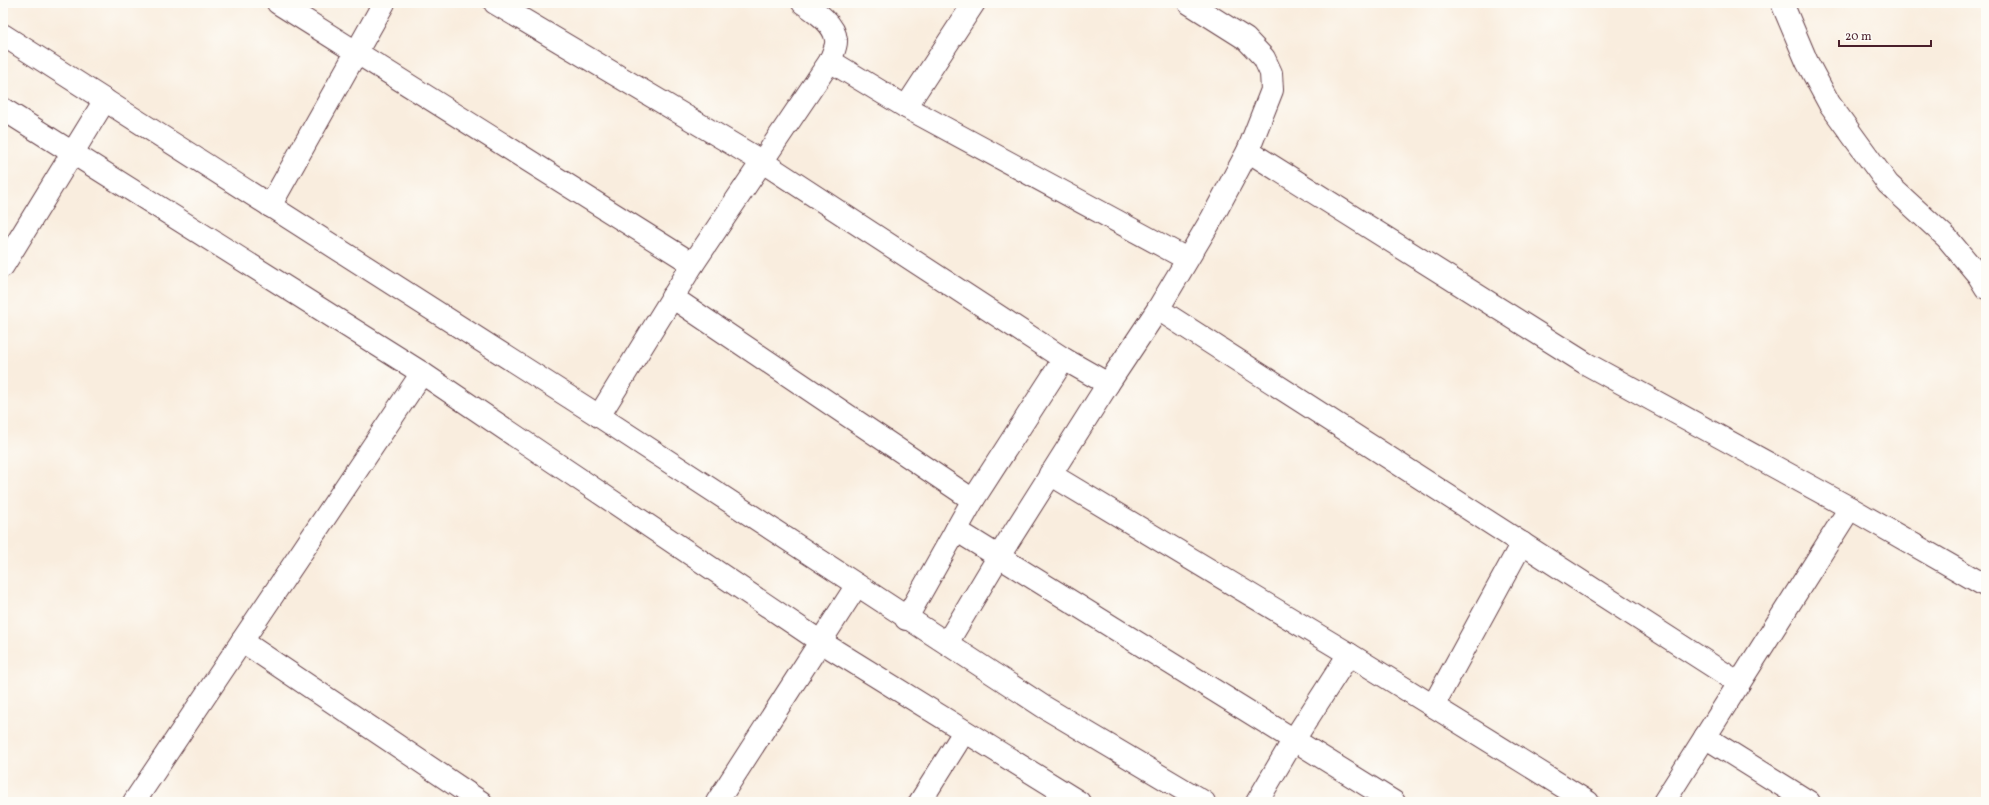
<svg xmlns="http://www.w3.org/2000/svg" width="1989" height="805" font-family="Vollkorn,serif">
<style>
.lines{fill:none;stroke-linecap:round;stroke-linejoin:round}
.minor-casing{stroke:#643e46;stroke-width:24}
.minor{stroke:#fff;stroke-width:22}
</style>
<rect width="100%" height="100%" fill="#fdfcf7"/>
<filter id="ink" filterUnits="userSpaceOnUse"><feTurbulence type="fractalNoise" baseFrequency=".025" numOctaves="2"/><feDisplacementMap in="SourceGraphic" scale="8" xChannelSelector="R" yChannelSelector="G"/><feConvolveMatrix kernelMatrix="1 2 1 2 8 2 1 2 1" color-interpolation-filters="sRGB"/></filter>
<filter id="wash" filterUnits="userSpaceOnUse"><feTurbulence type="fractalNoise" baseFrequency=".012" numOctaves="4" result="noise"/><feDisplacementMap in="SourceGraphic" scale="16" xChannelSelector="R" yChannelSelector="G"/><feGaussianBlur stdDeviation="0.9" result="paint"/><feColorMatrix in="noise" values="0 0 0 0 0 0 0 0 0 0 0 0 0 0 0 0 0 1.4 0 .05"/><feComposite in="paint" operator="in"/></filter>
<g filter="url(#wash)">
<rect width="100%" height="100%" fill="#f9edde"/>
</g>
<g filter="url(#ink)">
<g class="lines">
<defs>
<g id="minor">
<path d="M278 3 693 264"/>
<path d="M495 3 761 161 1064 359 1108 384"/>
<path d="M1782 3 1807 62 1829 103 1855 139 1888 184 1947 238 1978 275 1986 288"/>
<path d="M3 35 599 416 1044 707 1204 802"/>
<path d="M830 61 906 107 1187 259"/>
<path d="M906 107 974 3"/>
<path d="M3 109 422 373 821 642 1079 802"/>
<path d="M1248 151 1585 363 1850 508 1986 586"/>
<path d="M270 206 384 3"/>
<path d="M3 266 105 100"/>
<path d="M672 297 973 500"/>
<path d="M1158 309 1739 683"/>
<path d="M599 416 693 264 830 61C832 55 837 46 836 40 835 24 815 11 803 3"/>
<path d="M1050 474 1349 654 1588 802"/>
<path d="M956 530 1394 802"/>
<path d="M906 619 973 500 1064 359"/>
<path d="M242 641 481 802"/>
<path d="M947 643 999 556 1108 384 1158 309 1211 220 1248 151 1272 90 1271 73 1264 58 1246 39 1189 3"/>
<path d="M1433 706 1522 543"/>
<path d="M1705 737 1809 802"/>
<path d="M134 802 422 373"/>
<path d="M717 802 857 585"/>
<path d="M920 802 964 732"/>
<path d="M1257 802 1293 741 1349 654"/>
<path d="M1664 802 1850 508"/>
</g>
</defs>
<!-- minor casing -->
<use href="#minor" class="minor-casing"/>
<!-- minor -->
<use href="#minor" class="minor"/>
</g>
</g>
<!-- margin -->
<rect width="1989" height="805" fill="none" stroke="#fdfcf7" stroke-width="16"/>
<!-- scale -->
<path d="M1839 40v6h92v-6" fill="none" stroke="#4a1f2b" stroke-width="2"/>
<text x="1845" y="40" font-size="12" fill="#4a1f2b" stroke="#fdfcf7" stroke-width="3" paint-order="stroke">20 m</text>
</svg>
